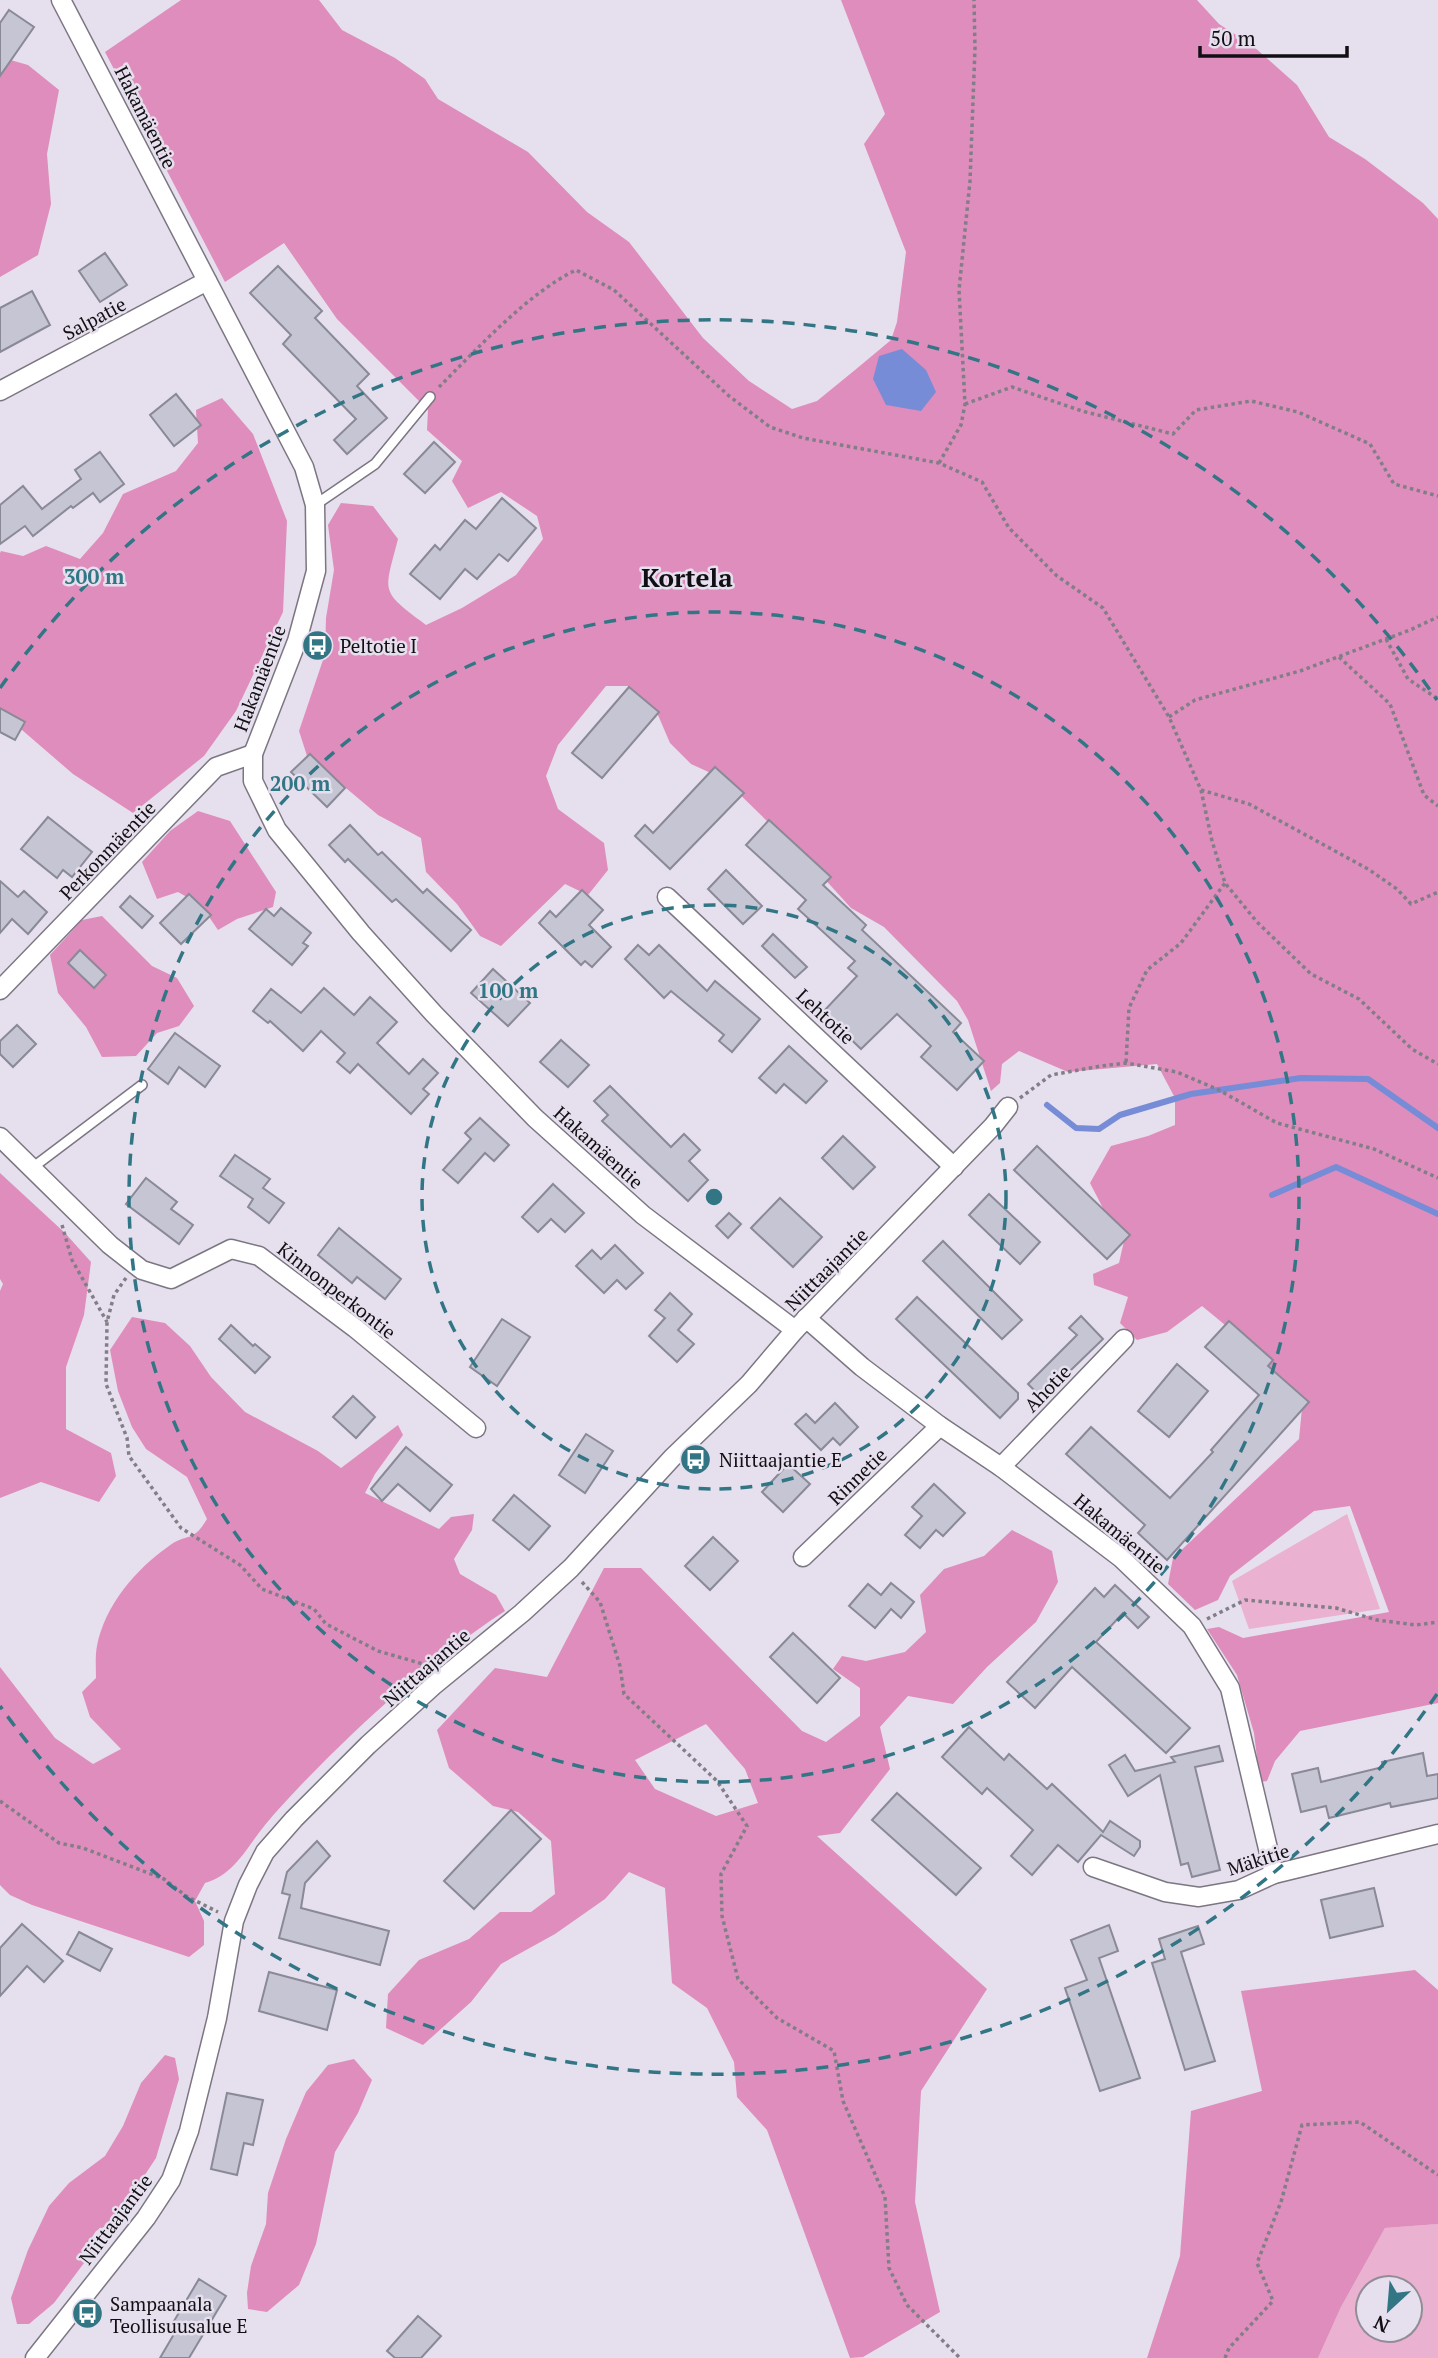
<svg xmlns="http://www.w3.org/2000/svg" width="1438" height="2358" font-family="'PT Serif',serif">
<style>
.green{fill:#eab1d0;fill-rule:evenodd}
.forest{fill:#df8dbc;fill-rule:evenodd}
.water{fill:#768cd7}
.lines{fill:none;stroke-linecap:round;stroke-linejoin:round}
.stream{stroke:#768cd7;stroke-width:6}
.building{fill:#c6c5d4;stroke:#8a8997;stroke-width:2}
.service-casing{stroke:#7c7682;stroke-width:12}
.minor-casing{stroke:#7c7682;stroke-width:21}
.path{stroke:#827e87;stroke-width:3.5;stroke-dasharray:3.5 3.5;stroke-linecap:butt}
.service{stroke:#fff;stroke-width:9}
.minor{stroke:#fff;stroke-width:18}
.ring{fill:none;stroke:#327685;stroke-width:3.5;stroke-dasharray:12 9}
.labels{text-anchor:middle;dominant-baseline:central;stroke-width:5;stroke-linejoin:round;paint-order:stroke}
.street-label{font-size:19px;fill:#110f13;stroke:#e6dfed}
.poi-label{font-size:19px;fill:#110f13;stroke:#e6dfed;text-anchor:start}
.district-label{font-size:26px;font-weight:bold;fill:#110f13;stroke:#e6dfed}
.centre{fill:#327685;stroke:#e6dfed;stroke-width:3.5}
.ring-label{font-size:21px;text-anchor:middle;font-weight:bold;fill:#327685;stroke:#e6dfed;stroke-width:5;stroke-linejoin:round;paint-order:stroke}
</style>
<rect width="100%" height="100%" fill="#e6dfed"/>
<!-- green -->
<g class="green">
<path d="M1347 1514 1380 1609 1249 1629 1232 1581Z"/>
<path d="M1438 2224V2358H1318L1341 2307 1385 2228ZM1368 2288H1410V2330H1368Z"/>
</g>
<!-- forest -->
<g class="forest">
<path d="M181 0H319L342 30 395 58 425 79 438 99 528 152 587 212 629 242 703 338 749 381 792 409 817 401 855 370 891 340 897 322 906 252 864 144 885 114 841 0H1197L1219 24 1253 46 1297 85 1329 137 1365 159 1423 203 1438 219V1703L1300 1731 1275 1761 1267 1781 1260 1782 1254 1733 1237 1675 1207 1629 1219 1627 1243 1638 1389 1612 1350 1506 1314 1511 1230 1576 1218 1600 1195 1610 1168 1584 1173 1558 1299 1439 1303 1398 1274 1379 1253 1348 1202 1306 1167 1332 1137 1340 1120 1323 1128 1297 1094 1285 1093 1274 1119 1263 1124 1241 1107 1216 1090 1183 1111 1146 1148 1136 1175 1125V1098L1157 1064 1068 1072 1019 1051 1002 1064 1000 1083 991 1091 968 1020 957 1001 884 927 851 908 811 864 724 779 691 764 670 743 658 715 628 686H606L558 745 546 776 558 809 604 843 608 870 588 895 565 884 501 946 480 936 457 904 426 872 421 838 378 815 346 788 309 762 299 731 325 654 326 618 334 570 328 525 341 503 373 506 398 539C384 594 379 590 426 625L462 608 516 575 543 539 537 516 501 492 468 508 452 481 462 461 427 430 428 410 337 319 284 243 225 282 105 52Z"/>
<path d="M0 57 28 65 59 90 47 154 51 204 38 255 0 277Z"/>
<path d="M222 398 253 434 287 521 283 612 236 711 204 756 133 813 73 774 0 711V553L1 551 23 556 46 546 80 559 103 533 123 494 176 471 198 443 196 410Z"/>
<path d="M198 811 230 821 276 892 273 907 237 919 218 930 201 905 178 892 157 899 142 862 170 831Z"/>
<path d="M102 916 152 966 177 978 194 1006 179 1026 157 1033 136 1056 102 1057 86 1027 58 993 50 955 82 920Z"/>
<path d="M0 1173 65 1233 91 1262 84 1315 66 1367V1429L111 1453 116 1476 99 1502 41 1482 0 1498V1291L3 1284 0 1279Z"/>
<path d="M132 1317 165 1323 190 1346 211 1377 245 1412 318 1451 341 1468 398 1425 403 1435 375 1474 365 1493 439 1529 451 1517 474 1514 472 1530 454 1559 460 1574 496 1595 505 1611C430 1660 363 1721 301 1785 289 1798 276 1811 265 1825 246 1848 235 1874 205 1883L195 1901 204 1921V1945L189 1957 32 1905 10 1895 0 1885V1667L55 1738 93 1764 121 1749 90 1717 82 1692 96 1678C96 1668 95 1656 97 1646 105 1605 136 1569 169 1546 188 1532 192 1544 207 1519L187 1477 146 1449 132 1427 118 1391 110 1350Z"/>
<path d="M1012 1530 1052 1551 1058 1582 1036 1622 987 1667 953 1704 908 1696 880 1727 890 1769 840 1833 817 1836 987 1989 921 2091 915 2202 940 2312 863 2357 850 2358 767 2130 737 2097 734 2062 707 2008 672 1983 665 1888 629 1872 605 1899 555 1934 501 1964 471 2002 423 2045 386 2028 388 1994 419 1960 469 1939 500 1912H531L555 1894 551 1841 518 1812 493 1806 449 1768 437 1730 495 1668 547 1677 604 1568H641L802 1731 826 1742 860 1716V1688L833 1669 842 1656 866 1661 905 1652 926 1632 920 1595 944 1569 984 1556ZM706 1724 745 1769 758 1803 716 1816 655 1789 635 1760Z"/>
<path d="M1415 1970 1438 1990V2224L1385 2228 1341 2307 1318 2358H1147L1180 2256 1191 2111 1262 2091 1241 1991Z"/>
<path d="M165 2055 175 2058 179 2079 156 2158 114 2222 96 2231 86 2246 84 2263 54 2303 29 2324H17L11 2298 28 2250 49 2206 69 2183 105 2156 123 2126 141 2083Z"/>
<path d="M354 2059 372 2080 358 2113 335 2152 316 2244 299 2285 267 2312 248 2309 247 2293 251 2266 266 2224 268 2193 286 2139 306 2092 328 2065Z"/>
</g>
<!-- water -->
<path class="water" d="M902 349 926 370 936 392 921 411 886 405 873 379 879 356Z"/>
<g class="lines">
<!-- stream -->
<g class="stream">
<path d="M1047 1105 1076 1128 1099 1129 1120 1115 1191 1094 1301 1078 1368 1079 1438 1128"/>
<path d="M1272 1195 1336 1167 1438 1214"/>
</g>
</g>
<!-- building -->
<g class="building">
<path d="M9 10 34 27 0 76V23Z"/>
<path d="M105 253 127 285 100 302 79 271Z"/>
<path d="M278 266 322 311 315 318 369 374 357 386 387 418 347 454 334 440 356 419 283 344 291 335 250 293Z"/>
<path d="M32 291 50 325 0 352V308Z"/>
<path d="M176 394 201 425 174 446 150 415Z"/>
<path d="M434 442 455 462 425 493 404 474Z"/>
<path d="M100 452 124 484 100 502 93 493 73 508 71 506 33 536 25 526 0 544V505L23 486 42 509 81 479 75 470Z"/>
<path d="M502 498 536 528 508 561 499 554 477 579 465 569 440 599 410 574 435 545 440 550 465 520 476 529Z"/>
<path d="M629 687 659 712 602 778 572 753Z"/>
<path d="M0 708 25 722 15 740 0 732Z"/>
<path d="M310 754 345 788 327 807 291 772Z"/>
<path d="M715 767 744 793 670 869 635 836 645 825 653 833Z"/>
<path d="M48 817 92 852 72 877 63 870 57 878 21 849Z"/>
<path d="M769 820 831 877 823 885 866 925 862 930 961 1023 953 1032 984 1061 957 1090 921 1057 931 1046 897 1014 861 1049 823 1012 857 976 848 968 855 961 798 909 806 900 746 845Z"/>
<path d="M350 825 378 855 382 852 423 893 427 889 471 930 451 951 396 899 392 902 348 859 345 862 329 845Z"/>
<path d="M726 870 762 906 743 924 708 889Z"/>
<path d="M0 881 18 897 24 891 47 912 28 934 12 919 0 933Z"/>
<path d="M582 890 603 910 589 925 611 947 592 967 585 961 581 965 539 923 550 911 556 917Z"/>
<path d="M189 894 211 915 181 944 160 923Z"/>
<path d="M130 896 153 916 142 928 120 907Z"/>
<path d="M281 908 311 933 303 943 308 946 292 965 249 929 266 909 274 916Z"/>
<path d="M773 934 807 967 795 978 762 946Z"/>
<path d="M638 945 649 955 659 945 707 991 715 981 760 1019 732 1052 719 1041 724 1035 671 991 664 998 625 959Z"/>
<path d="M80 950 106 975 94 988 68 963Z"/>
<path d="M493 969 530 1003 508 1026 471 993Z"/>
<path d="M324 988 354 1015 370 997 397 1022 377 1043 409 1074 423 1059 438 1073 423 1089 429 1094 411 1114 358 1064 350 1073 337 1062 345 1053 321 1031 303 1051 270 1021 268 1023 253 1011 271 989 301 1013Z"/>
<path d="M17 1025 36 1044 13 1067 0 1054V1041Z"/>
<path d="M175 1033 220 1066 205 1087 179 1067 168 1084 148 1069Z"/>
<path d="M561 1040 589 1065 568 1087 540 1062Z"/>
<path d="M789 1046 827 1081 806 1103 784 1084 776 1093 759 1078Z"/>
<path d="M610 1086 671 1147 684 1134 700 1150 689 1161 708 1180 688 1201 602 1121 608 1115 594 1101Z"/>
<path d="M480 1118 509 1145 494 1161 485 1153 458 1183 443 1170 471 1139 465 1133Z"/>
<path d="M843 1136 875 1167 853 1189 822 1158Z"/>
<path d="M1037 1146 1130 1235 1107 1259 1014 1170Z"/>
<path d="M235 1155 270 1179 263 1188 284 1203 269 1223 248 1207 253 1199 220 1176Z"/>
<path d="M146 1178 177 1202 171 1209 193 1225 179 1244 126 1204Z"/>
<path d="M553 1184 584 1213 565 1232 551 1219 538 1232 522 1217Z"/>
<path d="M989 1194 1040 1242 1020 1264 969 1215Z"/>
<path d="M780 1198 822 1237 793 1267 751 1228Z"/>
<path d="M729 1213 741 1224 728 1238 716 1226Z"/>
<path d="M339 1228 401 1279 385 1299 357 1277 352 1283 318 1255Z"/>
<path d="M943 1241 1022 1320 1002 1339 923 1261Z"/>
<path d="M615 1245 643 1273 626 1289 617 1280 604 1293 576 1266 592 1250 601 1259Z"/>
<path d="M670 1293 692 1314 678 1330 694 1344 677 1362 649 1336 665 1318 655 1310Z"/>
<path d="M917 1297 1018 1393V1399L1000 1418 896 1319Z"/>
<path d="M1081 1316 1103 1339 1042 1398 1028 1384 1077 1335 1069 1328Z"/>
<path d="M502 1319 530 1337 497 1386 470 1367Z"/>
<path d="M1229 1321 1273 1360 1268 1366 1309 1402 1167 1560 1138 1533 1145 1525 1066 1454 1091 1427 1170 1498 1213 1452 1211 1450 1259 1395 1205 1347Z"/>
<path d="M231 1325 253 1346 255 1344 270 1357 255 1373 219 1339Z"/>
<path d="M1177 1364 1208 1391 1169 1437 1138 1411Z"/>
<path d="M353 1396 375 1417 356 1438 333 1417Z"/>
<path d="M835 1403 858 1427 840 1445 833 1438 821 1450 795 1424 806 1414 815 1423Z"/>
<path d="M586 1434 613 1451 585 1493 559 1475Z"/>
<path d="M406 1447 452 1485 430 1511 398 1484 382 1501 371 1489Z"/>
<path d="M788 1464 810 1484 783 1512 762 1492Z"/>
<path d="M934 1484 965 1513 943 1536 936 1530 920 1548 905 1535 922 1516 912 1507Z"/>
<path d="M514 1495 550 1526 529 1550 493 1520Z"/>
<path d="M713 1537 738 1561 710 1590 685 1566Z"/>
<path d="M891 1583 914 1602 901 1618 891 1609 875 1628 849 1606 868 1584 881 1595Z"/>
<path d="M1115 1585 1149 1617 1138 1628 1123 1613 1096 1642 1190 1728 1166 1753 1072 1667 1035 1708 1007 1682 1095 1588 1104 1597Z"/>
<path d="M793 1633 840 1678 817 1703 770 1657Z"/>
<path d="M969 1727 1004 1760 1009 1754 1047 1789 1052 1784 1103 1832 1110 1821 1140 1841V1847L1134 1856 1101 1835 1078 1862 1058 1845 1032 1875 1011 1856 1033 1830 987 1788 982 1794 942 1757Z"/>
<path d="M1219 1746 1223 1761 1195 1767 1220 1870 1192 1877 1188 1863 1181 1865 1160 1775 1128 1796 1109 1765 1125 1755 1135 1771 1175 1762 1171 1757Z"/>
<path d="M1423 1753 1427 1776 1438 1774V1798L1391 1807 1390 1803 1329 1818 1326 1806 1301 1812 1292 1774 1318 1768 1321 1782 1383 1767 1382 1762Z"/>
<path d="M897 1793 981 1868 956 1895 872 1820Z"/>
<path d="M511 1810 541 1839 474 1909 444 1881Z"/>
<path d="M317 1841 330 1856 305 1883 301 1908 389 1931 380 1965 279 1938 290 1895 282 1893 287 1872Z"/>
<path d="M1374 1888 1383 1926 1330 1938 1321 1900Z"/>
<path d="M22 1924 63 1961 44 1982 27 1966 0 1996V1948Z"/>
<path d="M1109 1925 1118 1951 1099 1958 1140 2078 1100 2091 1065 1988 1087 1980 1071 1940Z"/>
<path d="M1198 1926 1204 1944 1181 1952 1215 2061 1185 2070 1152 1963 1165 1959 1159 1939Z"/>
<path d="M79 1932 112 1949 100 1971 67 1954Z"/>
<path d="M269 1972 337 1990 327 2030 259 2011Z"/>
<path d="M227 2093 263 2100 253 2145 244 2143 237 2175 211 2169Z"/>
<path d="M199 2279 226 2296 189 2358H160L177 2329 171 2326Z"/>
<path d="M418 2316 441 2336 421 2358H395L387 2351Z"/>
</g>
<g class="lines">
<defs>
<g id="service">
<path d="M315 505 375 464 430 397"/>
<path d="M32 1168 142 1085"/>
</g>
<g id="minor">
<path d="M61 0 304 467 315 505 316 571 297 641 253 754V781L277 830 361 933 434 1014 535 1118 643 1215 795 1330"/>
<path d="M0 391 207 281"/>
<path d="M667 897 954 1167"/>
<path d="M0 990 216 767 253 754"/>
<path d="M0 1137 110 1245 142 1270 171 1279 231 1249 259 1256 355 1328 476 1428"/>
<path d="M806 1318 862 1367 940 1426 1001 1467 1121 1558 1192 1626 1230 1688 1274 1874"/>
<path d="M1001 1467 1124 1339"/>
<path d="M803 1557 940 1426"/>
<path d="M1093 1867 1165 1892 1199 1897 1239 1890 1274 1874 1438 1834"/>
<path d="M35 2358 146 2218 171 2180 189 2131 217 2018 234 1921 248 1885 265 1852 294 1819 368 1745 433 1686 522 1613 571 1568 672 1458 749 1384 795 1330 993 1126 1008 1107"/>
</g>
</defs>
<!-- service casing -->
<use href="#service" class="service-casing"/>
<!-- minor casing -->
<use href="#minor" class="minor-casing"/>
<!-- path -->
<g class="path">
<path d="M439 387C477 349 528 293 576 270L614 290 729 396 770 427 803 438 939 463 982 482 1009 528 1057 576 1103 608 1169 717 1201 790 1212 841 1225 883 1257 922 1311 974 1359 999 1412 1049 1438 1064"/>
<path d="M965 404 1012 387 1082 411 1173 434 1196 410 1251 401 1298 412 1370 444 1394 484 1438 496"/>
<path d="M939 463 961 425 965 404 959 290 970 181 975 48 974 0"/>
<path d="M1386 639 1408 679 1438 699"/>
<path d="M1339 657 1390 704 1424 795 1438 806"/>
<path d="M1169 717 1195 700 1300 671 1410 630 1438 617"/>
<path d="M1201 790 1249 804 1368 869 1397 889 1411 904 1438 892"/>
<path d="M1126 1062 1129 1008 1147 970 1181 943 1225 883"/>
<path d="M1020 1098 1051 1075 1101 1066 1126 1063 1177 1072 1219 1090 1277 1123 1374 1149 1438 1178"/>
<path d="M62 1225 72 1260 107 1322"/>
<path d="M126 1278 114 1295 107 1322 106 1384 127 1438 129 1456 181 1528 240 1565 262 1589 314 1609 326 1624 378 1651 430 1666"/>
<path d="M582 1582 600 1602 620 1666 624 1694 717 1781 747 1826 721 1874 722 1916 738 1979 777 2018 834 2051 843 2101 885 2197 889 2268 907 2305 960 2358"/>
<path d="M1207 1619 1245 1600 1336 1608 1377 1620 1416 1625 1438 1622"/>
<path d="M0 1801 59 1843 83 1848 164 1879 186 1896 218 1912"/>
<path d="M1225 2358 1229 2348 1273 2301 1257 2263 1281 2202 1302 2125 1360 2122 1438 2175"/>
</g>
<!-- service -->
<use href="#service" class="service"/>
<!-- minor -->
<use href="#minor" class="minor"/>
</g>
<!-- distance rings -->
<g class="ring">
<circle cx="714" cy="1197" r="292"/>
<circle cx="714" cy="1197" r="585"/>
<path d="M1437 1694A877 877 0 0 1 0 1706M0 688A877 877 0 0 1 1437 700"/>
</g>
<!-- icons -->
<defs>
<symbol id="bus-disc" viewBox="-11 -11 22 22"><circle r="9.5" fill="#327685" stroke="#e6dfed"/><path d="M-5-6H5V4H4V6H2V4H-2V6H-4V4H-5ZM-3.5-4V0h7V-4ZM-3.5 1.2v1.5H-2V1.2ZM2 1.2v1.5H3.5V1.2Z" fill="#fff"/></symbol>
</defs>
<g fill-rule="evenodd">
<use href="#bus-disc" x="300" y="628" width="35" height="35"/>
<use href="#bus-disc" x="678" y="1442" width="35" height="35"/>
<use href="#bus-disc" x="70" y="2296" width="35" height="35"/>
</g>
<g class="labels">
<!-- street labels -->
<g class="street-label">
<text transform="translate(146 117) rotate(63)">Hakamäentie</text>
<text transform="translate(94 318) rotate(-28)">Salpatie</text>
<text transform="translate(259 678) rotate(-69)">Hakamäentie</text>
<text transform="translate(107 850) rotate(-46)">Perkonmäentie</text>
<text transform="translate(826 1016) rotate(43)">Lehtotie</text>
<text transform="translate(599 1147) rotate(42)">Hakamäentie</text>
<text transform="translate(826 1269) rotate(-45)">Niittaajantie</text>
<text transform="translate(337 1290) rotate(38)">Kinnonperkontie</text>
<text transform="translate(1047 1388) rotate(-46)">Ahotie</text>
<text transform="translate(857 1476) rotate(-44)">Rinnetie</text>
<text transform="translate(1120 1533) rotate(40)">Hakamäentie</text>
<text transform="translate(426 1667) rotate(-41)">Niittaajantie</text>
<text transform="translate(1258 1859) rotate(-18)">Mäkitie</text>
<text transform="translate(115 2219) rotate(-53)">Niittaajantie</text>
</g>
<!-- poi labels -->
<g class="poi-label">
<text x="340" y="645">Peltotie I</text>
<text x="719" y="1459">Niittaajantie E</text>
<text x="110" y="2303">Sampaanala<tspan x="110" dy="22">Teollisuusalue E</tspan></text>
</g>
<!-- district labels -->
<g class="district-label">
<text x="687" y="577">Kortela</text>
</g>
</g>
<circle cx="714" cy="1197" r="10" class="centre"/>
<g class="ring-label">
<text x="94" y="584">300 m</text>
<text x="300" y="791">200 m</text>
<text x="508" y="998">100 m</text>
</g>
<!-- north arrow -->
<g transform="translate(1389 2309) rotate(206)"><circle r="33" fill="#e6dfed" stroke="#918c96" stroke-width="2"/>
<path d="M0-5L12 26L0 18L-12 26Z" fill="#327685"/>
<text y="-10" font-size="19" font-weight="bold" text-anchor="middle" fill="#110f13">N</text>
</g>
<!-- scale -->
<path d="M1200 46v10h147v-10" fill="none" stroke="#110f13" stroke-width="3.5"/>
<text x="1210" y="46" font-size="21" fill="#110f13" stroke="#e6dfed" stroke-width="5" paint-order="stroke">50 m</text>
</svg>
